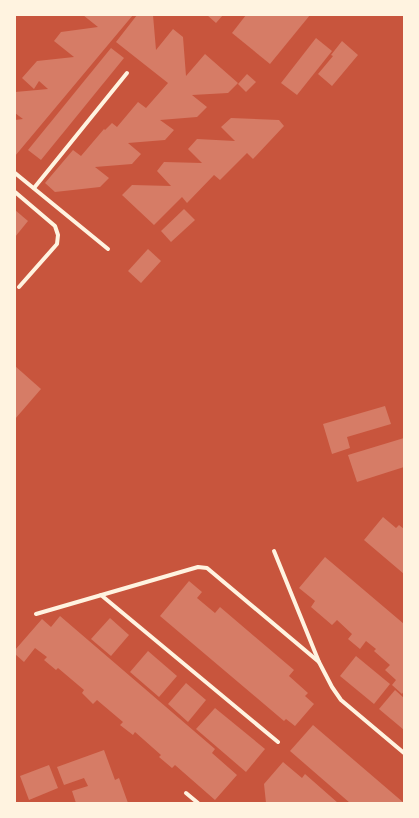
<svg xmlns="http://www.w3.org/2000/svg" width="419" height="818" font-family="Poppins,sans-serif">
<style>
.building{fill:#d67c66}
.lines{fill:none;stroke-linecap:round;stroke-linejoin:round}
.service{stroke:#fff3e0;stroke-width:4}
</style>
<rect width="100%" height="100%" fill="#c8553d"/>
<!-- building -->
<g class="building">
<path d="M83 15H133L15 156V120L23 119 15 113V92L48 89 39 81 34 89 22 78 37 61 74 57 54 41 61 32 98 27Z"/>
<path d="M137 15H153L156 50 173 29 183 37 186 76 205 54 238 83 228 93 192 95 207 107 197 117 160 120 174 130 165 140 128 143 141 154 132 164 95 167 109 178 100 187 55 192 45 183 73 150 81 156 104 129 105 130 112 123 117 127 138 102 146 108 168 83 116 42Z"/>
<path d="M207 15H223L216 23Z"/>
<path d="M246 15H310L270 64 232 33Z"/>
<path d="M316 38 332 51 297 95 281 83Z"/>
<path d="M342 41 358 55 332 86 318 74 333 56 331 55Z"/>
<path d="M111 48 124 58 41 160 28 150Z"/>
<path d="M247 74 256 82 246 92 238 84Z"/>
<path d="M231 118 279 120 284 126 253 159 247 153 220 180 214 175 187 203 182 197 154 225 122 195 132 185 171 186 157 171 164 162 202 163 188 149 197 139 235 141 221 127Z"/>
<path d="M184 209 195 220 171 242 161 231Z"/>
<path d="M15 210 28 221 15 237Z"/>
<path d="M148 249 161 261 141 283 128 271Z"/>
<path d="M15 366 41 389 15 419Z"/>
<path d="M385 406 391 424 347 437 350 448 332 454 323 424Z"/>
<path d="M404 438V467L357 482 348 455Z"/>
<path d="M383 517 396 528 399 525 404 529V574L364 540Z"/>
<path d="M325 557 404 624V691L402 694 392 685 396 680 385 670 390 665 374 651 376 649 366 641 360 649 348 639 352 634 337 620 332 625 311 607 315 601 299 588Z"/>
<path d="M189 581 202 592 197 598 215 613 220 607 294 670 289 676 308 693 305 696 314 704 295 726 286 719 284 721 160 616Z"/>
<path d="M60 616 215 749 212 753 237 775 215 800 175 765 172 768 159 757 161 755 135 732 133 735 120 725 123 722 97 700 93 704 82 693 84 690 58 668 56 670 44 660 47 657 35 648 24 662 15 654V650L42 619 51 627Z"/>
<path d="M110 618 129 635 111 656 91 639Z"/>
<path d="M148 651 177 676 159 697 130 672Z"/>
<path d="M356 656 390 684 374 704 340 676Z"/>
<path d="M186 683 206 700 188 722 168 704Z"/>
<path d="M395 690 404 698V730L379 709Z"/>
<path d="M215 708 265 749 246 772 196 729Z"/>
<path d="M313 725 404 803H350L290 751Z"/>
<path d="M104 750 115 780 119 778 128 803H76L72 791 88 786 84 778 64 785 57 767Z"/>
<path d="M283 762 302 778 305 774 338 803H266L264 784Z"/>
<path d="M49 765 58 788 29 800 20 776Z"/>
</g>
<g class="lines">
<!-- service -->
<g class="service">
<path d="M15 173 108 249"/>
<path d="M34 188 127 73"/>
<path d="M15 192 55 226 58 235 57 244 19 287"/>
<path d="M274 551 319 662 332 687 341 700 404 753"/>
<path d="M101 595 278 742"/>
<path d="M36 614 198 567 207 568 319 662"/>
<path d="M186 793 198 803"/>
</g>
</g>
<!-- border -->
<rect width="419" height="818" fill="none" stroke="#fff3e0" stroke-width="32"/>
</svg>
